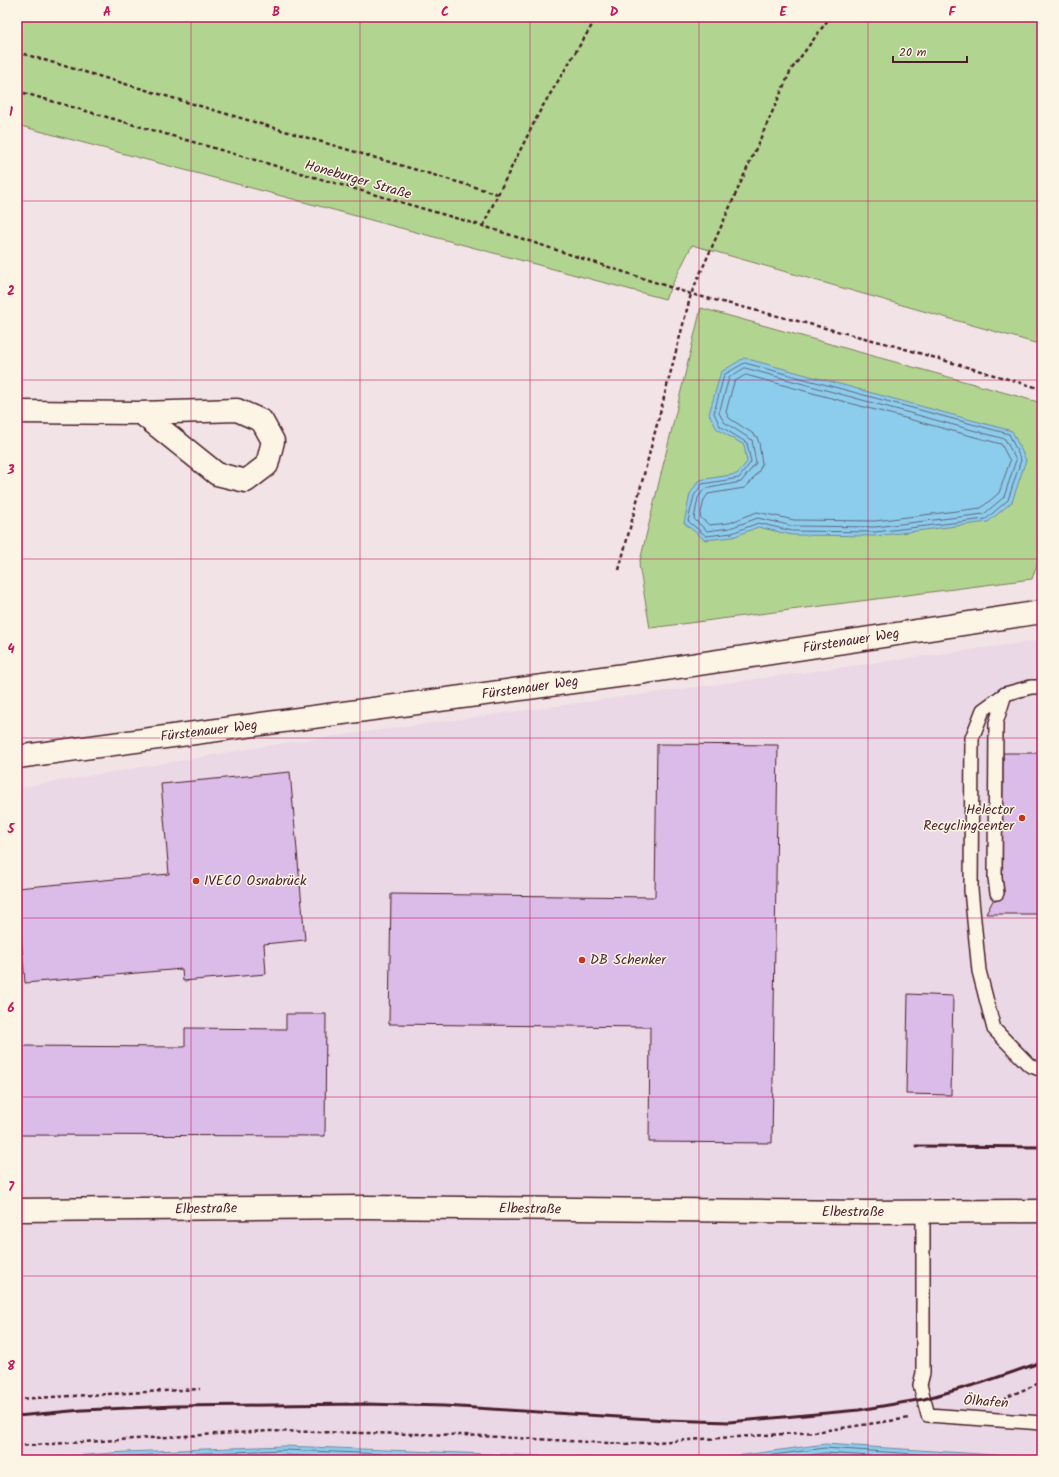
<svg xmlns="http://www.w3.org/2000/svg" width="1059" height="1477" font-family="Kalam,sans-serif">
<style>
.built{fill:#ebd8e6}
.green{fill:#b1d590;stroke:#7e7a5e}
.water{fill:#8ccded;stroke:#72879f}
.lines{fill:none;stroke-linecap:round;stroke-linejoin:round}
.shore{stroke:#646579;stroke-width:1}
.building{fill:#dbbbe7;stroke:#4a1f2b}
.service-casing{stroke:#4a1f2b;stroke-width:16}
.minor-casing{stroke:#4a1f2b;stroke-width:25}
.tertiary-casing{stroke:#4a1f2b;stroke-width:25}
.path{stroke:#4a1f2b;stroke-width:2.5;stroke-dasharray:4 3;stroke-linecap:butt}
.service{stroke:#fcf5e5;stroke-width:13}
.minor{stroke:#fcf5e5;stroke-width:22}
.tertiary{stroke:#fcf5e5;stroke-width:22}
.rail{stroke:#4a1f2b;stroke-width:3}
.grid{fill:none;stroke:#c2185b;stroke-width:1;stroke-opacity:0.55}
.poi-dot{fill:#c8321e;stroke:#fcf5e5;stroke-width:1.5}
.labels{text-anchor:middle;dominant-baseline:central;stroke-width:3;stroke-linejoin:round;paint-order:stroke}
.street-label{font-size:14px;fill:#4a1f2b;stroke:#fcf5e5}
.poi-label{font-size:14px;fill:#4a1f2b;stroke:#fcf5e5;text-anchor:start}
.neatline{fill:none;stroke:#c2185b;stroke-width:1.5}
.grid-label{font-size:13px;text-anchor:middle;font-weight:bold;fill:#c2185b}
</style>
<rect width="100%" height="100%" fill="#f2e4e6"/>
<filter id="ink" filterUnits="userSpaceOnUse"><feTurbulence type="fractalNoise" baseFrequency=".025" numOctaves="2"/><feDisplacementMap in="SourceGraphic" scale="8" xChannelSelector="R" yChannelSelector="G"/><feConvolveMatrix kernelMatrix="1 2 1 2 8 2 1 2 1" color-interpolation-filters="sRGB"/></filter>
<g filter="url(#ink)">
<!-- built -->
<path class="built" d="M1042 640V1458L825 1444 707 1460H639L284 1446 126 1452 17 1460V788L283 743Z"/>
<!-- green -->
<g class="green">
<path d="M17 17H1042V345L692 245 665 299 17 125Z"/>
<path d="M701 308 1042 403V548L1032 579 650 628 639 565Z"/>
</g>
<!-- water -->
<g class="water">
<path d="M744 358 1012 431 1026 460 1012 502 988 522 876 536 792 535 758 527 733 537 705 540 684 523 690 494 699 480 737 474 747 462 744 445 717 429 709 414 721 372Z"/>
<path d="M825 1444 1042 1458V1460H707Z"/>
<path d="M284 1446 639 1460H20L126 1452Z"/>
</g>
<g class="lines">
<!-- shore -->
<g class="shore">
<path d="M745 363 1009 434 1021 460 1008 500 986 519 875 532 792 531 758 523 732 533 706 536 688 521 694 496 702 484 739 478 751 462 747 443 720 426 714 413 724 375Z"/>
<path d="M745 368 1005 439 1016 460 1004 497 984 514 875 527 793 526 758 518 730 528 707 531 694 519 698 498 704 489 741 482 756 463 752 440 724 422 719 413 729 378Z"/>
<path d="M746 375 1001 444 1010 461 999 493 981 508 875 521 794 520 757 512 729 523 709 525 700 517 704 500 708 494 744 488 749 484 759 471 762 464 759 443 757 437 752 433 729 418 726 412 734 382Z"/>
<path d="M73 1460 127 1456 284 1450 535 1460"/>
<path d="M153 1460 284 1455 406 1460"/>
<path d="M736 1460 825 1448 1006 1460"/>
<path d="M773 1460 825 1453 931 1460"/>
</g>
</g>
<!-- building -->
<g class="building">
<path d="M657 744 778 745 772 1143 649 1142 650 1027 389 1024 391 894 655 897Z"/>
<path d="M1003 753H1042V914H986L1002 883Z"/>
<path d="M290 772 305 940 264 944 266 974 183 981 182 969 25 983 17 888 169 874 161 784Z"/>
<path d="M908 994 953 996 951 1095 906 1094Z"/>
<path d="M286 1014H326L325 1136 17 1135V1046L185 1047V1028L286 1029Z"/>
</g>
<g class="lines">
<defs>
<g id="service">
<path d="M1042 687H1031L1005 694 983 710 972 738 971 890 979 971 994 1029 1029 1065 1042 1070"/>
<path d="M997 893 995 878 996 723 1005 694"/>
<path d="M923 1212V1373L920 1385 928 1415 1042 1423"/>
</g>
<g id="minor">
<path d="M17 412 141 413 237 410 262 421 273 441 267 465 246 481 217 474 141 413"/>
<path d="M17 1210 365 1207 868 1212 1042 1211"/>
</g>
<path id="tertiary" d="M17 757 632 674 1042 612"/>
</defs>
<!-- service casing -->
<use href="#service" class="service-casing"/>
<!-- minor casing -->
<use href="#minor" class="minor-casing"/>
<!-- tertiary casing -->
<use href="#tertiary" class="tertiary-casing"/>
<!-- path -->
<g class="path">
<path d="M17 52 498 194"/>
<path d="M17 91 483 226 691 294 888 344 1042 389"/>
<path d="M483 226 498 194 541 109 597 17"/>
<path d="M619 570 691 294 791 70 830 17"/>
<path d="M17 1399 200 1389"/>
<path d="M1004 1401 1007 1397 1042 1382"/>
<path d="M17 1446 268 1431 463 1435 625 1444 814 1432 910 1418"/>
</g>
<!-- service -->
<use href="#service" class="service"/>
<!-- minor -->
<use href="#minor" class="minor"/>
<!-- tertiary -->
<use href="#tertiary" class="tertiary"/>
<!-- rail -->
<g class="rail">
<path d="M916 1146 1042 1147"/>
<path d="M17 1416 82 1410 175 1406 365 1404 444 1406 666 1420 729 1422 859 1410 924 1399 981 1383 1042 1362"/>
</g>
</g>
</g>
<!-- grid -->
<path class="grid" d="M191 17V1460M360 17V1460M530 17V1460M699 17V1460M868 17V1460M17 201H1042M17 380H1042M17 559H1042M17 738H1042M17 918H1042M17 1097H1042M17 1276H1042"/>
<!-- markers -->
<g class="poi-dot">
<circle cx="1022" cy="818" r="4"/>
<circle cx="196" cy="881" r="4"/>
<circle cx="582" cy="960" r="4"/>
</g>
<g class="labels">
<!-- street labels -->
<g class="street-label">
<text transform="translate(358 180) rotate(16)">Honeburger Straße</text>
<text transform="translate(851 641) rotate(-9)">Fürstenauer Weg</text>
<text transform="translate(530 688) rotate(-8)">Fürstenauer Weg</text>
<text transform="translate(209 731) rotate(-7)">Fürstenauer Weg</text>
<text transform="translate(206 1209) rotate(-1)">Elbestraße</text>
<text transform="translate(530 1209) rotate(1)">Elbestraße</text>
<text x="853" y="1212">Elbestraße</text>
<text transform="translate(986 1402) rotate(4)">Ölhafen</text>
</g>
<!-- poi labels -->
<g class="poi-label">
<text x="1014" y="810" text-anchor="end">Helector<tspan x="1014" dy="16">Recyclingcenter</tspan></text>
<text x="204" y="881">IVECO Osnabrück</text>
<text x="590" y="960">DB Schenker</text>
</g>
</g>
<!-- margin -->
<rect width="1059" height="1477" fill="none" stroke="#fcf5e5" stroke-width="44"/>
<!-- scale -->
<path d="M893 56v6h74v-6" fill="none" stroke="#4a1f2b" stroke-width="2"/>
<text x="899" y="56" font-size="12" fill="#4a1f2b" stroke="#fcf5e5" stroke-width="3" paint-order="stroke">20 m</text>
<rect x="22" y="22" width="1015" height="1433" class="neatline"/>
<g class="grid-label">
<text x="107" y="16">A</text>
<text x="276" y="16">B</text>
<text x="445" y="16">C</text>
<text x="614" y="16">D</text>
<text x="783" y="16">E</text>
<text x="952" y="16">F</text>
<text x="11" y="116">1</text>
<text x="11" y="295">2</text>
<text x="11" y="474">3</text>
<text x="11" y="653">4</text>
<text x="11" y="833">5</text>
<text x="11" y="1012">6</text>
<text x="11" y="1191">7</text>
<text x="11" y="1370">8</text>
</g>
</svg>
